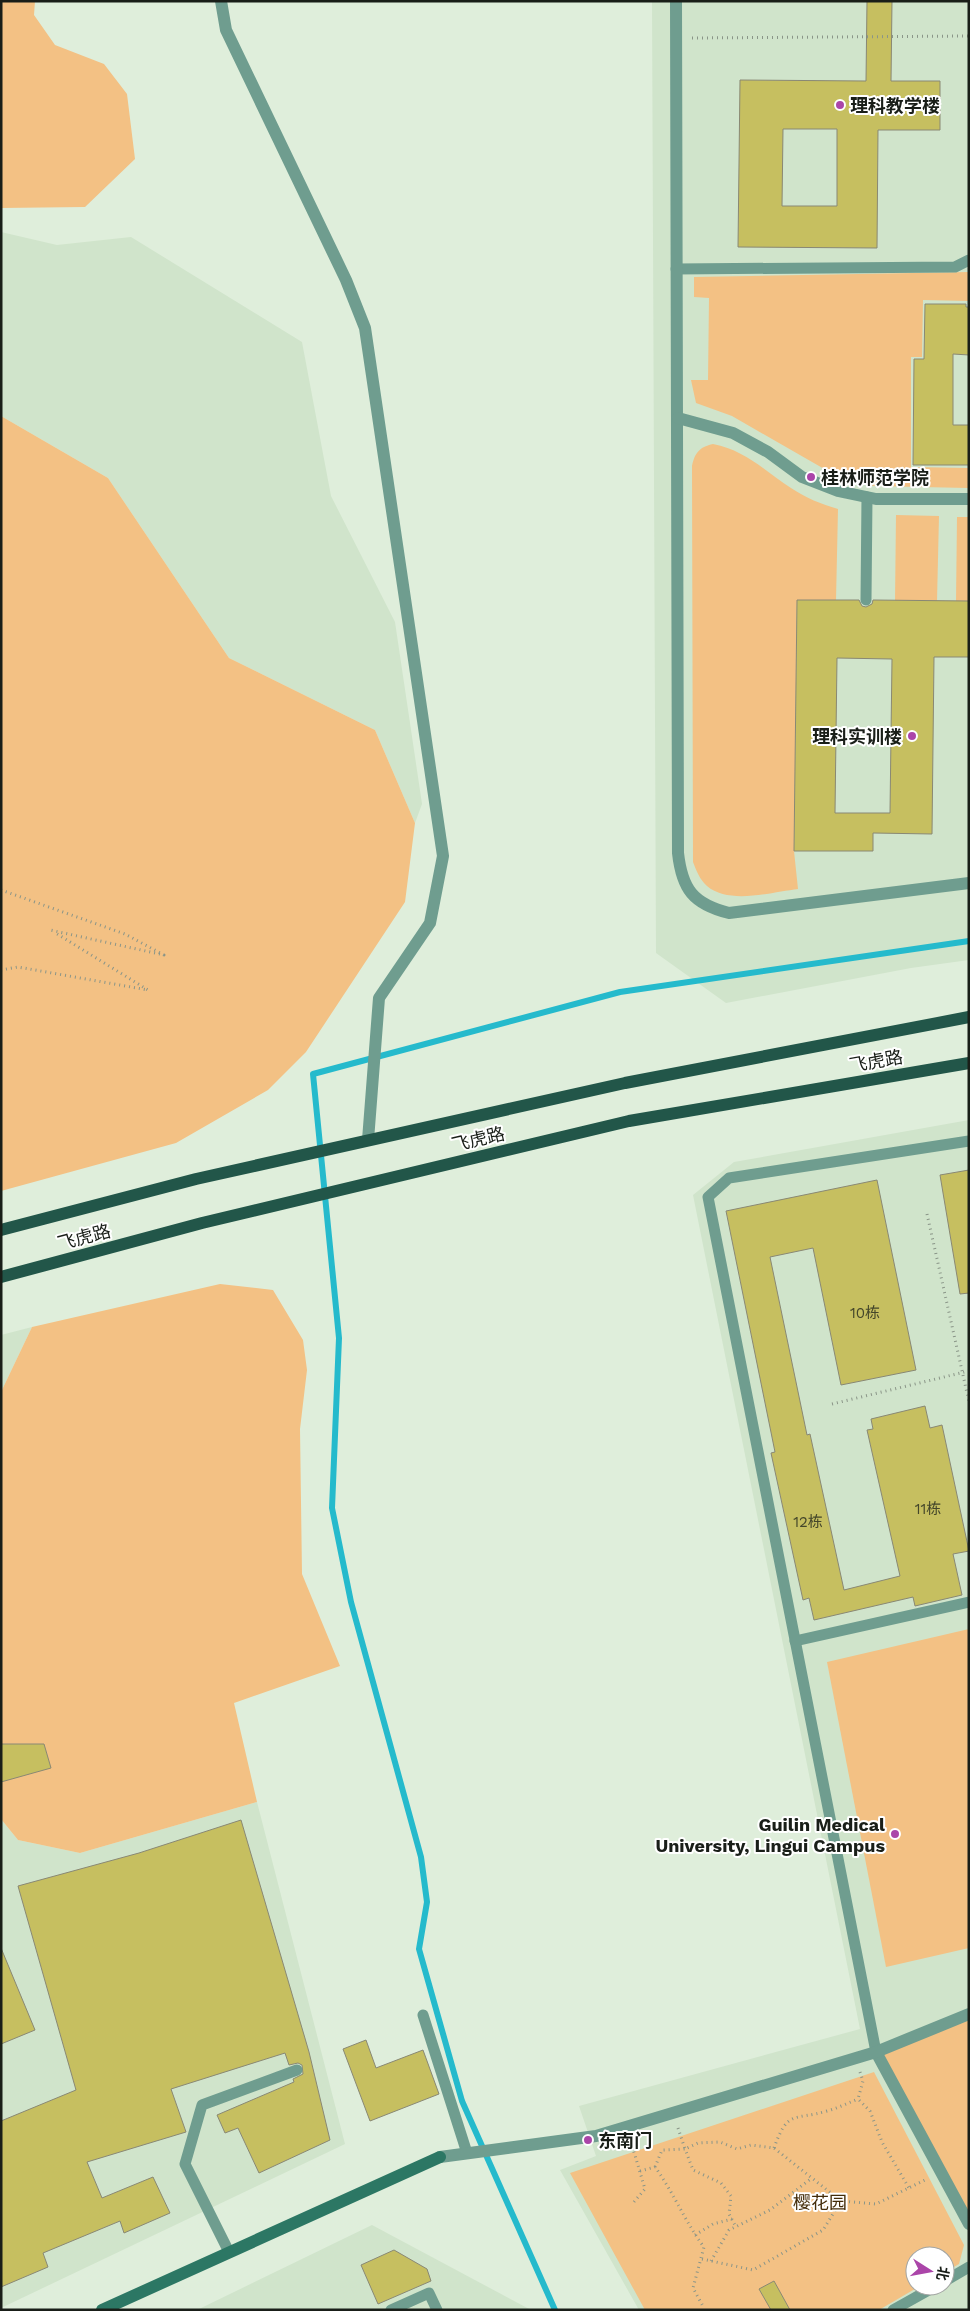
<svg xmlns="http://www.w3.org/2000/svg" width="970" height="2311" font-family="'Work Sans','Noto Sans SC',sans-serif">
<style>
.built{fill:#d0e4cb;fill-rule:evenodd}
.green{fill:#f3c184}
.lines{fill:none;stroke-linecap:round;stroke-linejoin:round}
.stream{stroke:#25bacc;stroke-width:6}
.building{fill:#c6bf60;stroke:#898874;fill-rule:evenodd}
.path{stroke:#8a9588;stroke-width:3;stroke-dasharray:1 4;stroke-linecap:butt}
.lane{stroke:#6f9d8f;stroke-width:11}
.street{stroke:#6f9d8f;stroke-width:12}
.secondary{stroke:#2c7764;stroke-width:12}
.primary{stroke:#225649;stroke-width:12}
.poi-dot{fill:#ab45a9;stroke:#fff;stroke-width:2}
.labels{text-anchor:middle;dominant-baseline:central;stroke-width:4;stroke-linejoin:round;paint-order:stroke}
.number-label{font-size:15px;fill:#44462a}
.poi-label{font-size:18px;font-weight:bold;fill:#191e18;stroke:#fff;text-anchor:start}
.street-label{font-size:18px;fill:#191e18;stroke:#fff}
.park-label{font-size:18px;fill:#442c09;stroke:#fff}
</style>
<rect width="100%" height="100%" fill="#dfeedb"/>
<!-- built -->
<g class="built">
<path d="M652 1H969V960L911 968 726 1003 656 953Z"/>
<path d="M1 232 57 245 131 237 302 342 331 496 395 622 422 804 415 823 375 730 229 658 108 478 1 416Z"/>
<path d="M969 1120V2310H639L560 2170 596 2156 579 2106 860 2029 693 1195 734 1162ZM915 2256H945V2286H915Z"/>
<path d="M32 1327 1 1392V1335Z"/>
<path d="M257 1802 345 2144 1 2308V1819L18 1840 80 1853Z"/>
<path d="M372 2225 531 2310H197Z"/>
</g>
<!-- green -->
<g class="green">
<path d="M1 1H35L34 15 55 45 104 64 127 94 135 159 85 207 1 208Z"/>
<path d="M969 272V301L923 300 922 357H911V467L968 468V488L874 486 833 474 732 416 696 403 691 380H708L709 298 694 297V277Z"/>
<path d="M1 416 108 478 229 658 375 730 415 823 405 902 306 1052 268 1090 176 1143 1 1191Z"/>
<path d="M713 444C745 450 765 471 791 488 806 498 821 504 838 509L836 600H797L794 851 798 889C772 892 729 905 707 886 700 880 696 870 693 862L692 466C695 452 700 447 713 444Z"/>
<path d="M896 515 939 516 937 601H895Z"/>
<path d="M957 517H969V601H956Z"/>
<path d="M220 1284 273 1290 303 1340 307 1370 300 1429 302 1574 340 1666 234 1703 257 1802 80 1853 18 1840 1 1819V1392L32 1327Z"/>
<path d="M969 1629V1948L886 1967 827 1662Z"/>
<path d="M969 2014V2224L876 2052Z"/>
<path d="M874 2072 964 2245 959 2264 945 2272V2256H915V2286H920L879 2310H645L570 2173Z"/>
</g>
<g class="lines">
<!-- stream -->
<path class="stream" d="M555 2310 462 2101 419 1949 427 1902 421 1857 351 1602 332 1508 339 1338 313 1074 620 992 969 941"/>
</g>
<!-- building -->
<g class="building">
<path d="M867 1H892L891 81H940V130H878L877 248 738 247 740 80 866 81ZM783 129H837V206H782Z"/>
<path d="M925 304H966V307H969V355L953 354V425H969V465H913L914 359H924Z"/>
<path d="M797 600H859L862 606 866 607 872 604 873 600 969 601V657H934L932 834 873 833V851H794ZM837 658 892 659 890 813H835Z"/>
<path d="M969 1170V1293L960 1294 940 1175Z"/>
<path d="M877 1180 916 1370 841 1385 813 1248 770 1257 807 1435 810 1434 844 1590 900 1576 867 1430 873 1429 871 1419 925 1406 930 1428 942 1425 969 1551 953 1554 962 1595 915 1606 913 1597 814 1620 809 1598 803 1600 771 1453 775 1452 726 1211Z"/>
<path d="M1 1744H44L51 1768 1 1782Z"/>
<path d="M241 1820 309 2052 330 2140 259 2173 238 2128 225 2133 217 2115 294 2082 293 2079 303 2074 302 2065 298 2063 289 2065 285 2053 171 2089 186 2132 87 2162 102 2198 153 2177 170 2213 124 2233 120 2221 43 2253 48 2267 1 2287V2121L76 2090 18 1886 139 1853Z"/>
<path d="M1 1948 35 2030 1 2044Z"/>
<path d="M366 2040 376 2068 423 2050 439 2094 370 2121 343 2049Z"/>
<path d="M394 2250 427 2269 431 2281 378 2304 361 2265Z"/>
<path d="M774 2281 790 2310H771L759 2289Z"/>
</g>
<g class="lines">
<!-- path -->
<g class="path">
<path d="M692 38 969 36"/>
<path d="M1 890 125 934 164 955 50 930"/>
<path d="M1 970 18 967 148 990 54 932"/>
<path d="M927 1214 969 1402"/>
<path d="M832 1404 969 1371"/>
<path d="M860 2072 863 2081 858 2099 870 2111 882 2142 909 2188"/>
<path d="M678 2128 685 2149 698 2143 720 2142 737 2149 751 2145 774 2148 841 2201"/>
<path d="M631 2142 645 2189 633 2203"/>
<path d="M774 2148C788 2109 793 2121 827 2111 838 2108 848 2103 858 2099"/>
<path d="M655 2167 662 2150 685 2149 693 2170 721 2183 731 2196 729 2214 736 2227"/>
<path d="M640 2171 655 2167C674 2193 685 2222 704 2247L693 2288 704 2308"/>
<path d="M695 2235 713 2224 732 2219"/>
<path d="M702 2259 753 2270 823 2230 841 2201 876 2204 927 2179"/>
<path d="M711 2261 729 2230 770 2210 812 2178"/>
</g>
<!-- lane -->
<g class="lane">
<path d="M676 269 955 267 969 260"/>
<path d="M866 600 867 497"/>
<path d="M795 1641 969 1602"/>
<path d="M423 2015 467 2153"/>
<path d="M876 2052 708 1197 729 1178 969 1141"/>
<path d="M229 2252 185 2164 202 2105 297 2070"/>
<path d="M945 2281 969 2267"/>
<path d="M391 2310 429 2293 437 2310"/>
<path d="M893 2310 936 2286"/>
</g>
<!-- street -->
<g class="street">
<path d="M221 1 226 30 346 280 365 328 443 856 430 923 379 998 368 1140"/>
<path d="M676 1 678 853C682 889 693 904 729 913L969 883"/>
<path d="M678 418 733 433 768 452 802 477 838 491 876 499H969"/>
<path d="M876 2052 969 2224"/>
<path d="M440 2157 596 2136 876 2052 969 2014"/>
</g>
<!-- secondary -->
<path class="secondary" d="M102 2310 440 2157"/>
<!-- primary -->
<g class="primary">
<path d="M1 1230 196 1179 625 1083 969 1017"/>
<path d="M1 1277 202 1223 629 1121 969 1063"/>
</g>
</g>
<!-- markers -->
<g class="poi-dot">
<circle cx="840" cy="105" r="5"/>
<circle cx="811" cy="477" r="5"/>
<circle cx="912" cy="736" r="5"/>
<circle cx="895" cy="1834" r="5"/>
<circle cx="588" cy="2140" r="5"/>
</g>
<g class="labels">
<!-- number labels -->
<g class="number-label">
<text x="865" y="1313">10栋</text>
<text x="928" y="1509">11栋</text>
<text x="808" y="1522">12栋</text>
</g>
<!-- poi labels -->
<g class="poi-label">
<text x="850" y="105">理科教学楼</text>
<text x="821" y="477">桂林师范学院</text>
<text x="902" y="736" text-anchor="end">理科实训楼</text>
<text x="885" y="1824" text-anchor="end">Guilin Medical<tspan x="885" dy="21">University, Lingui Campus</tspan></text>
<text x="598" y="2140">东南门</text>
</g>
<!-- street labels -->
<g class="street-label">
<text transform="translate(876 1061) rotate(-10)">飞虎路</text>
<text transform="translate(478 1139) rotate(-13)">飞虎路</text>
<text transform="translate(84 1237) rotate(-15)">飞虎路</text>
</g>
<!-- park labels -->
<g class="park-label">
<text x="820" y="2202">樱花园</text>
</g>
</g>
<!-- border -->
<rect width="970" height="2311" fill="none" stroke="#191e18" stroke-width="5"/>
<!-- north arrow -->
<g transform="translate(930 2271) rotate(101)"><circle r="24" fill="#ffffff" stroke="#a3a5a3"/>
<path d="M0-4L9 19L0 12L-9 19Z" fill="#ab45a9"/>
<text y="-8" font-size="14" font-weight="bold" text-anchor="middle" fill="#191e18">北</text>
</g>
</svg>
